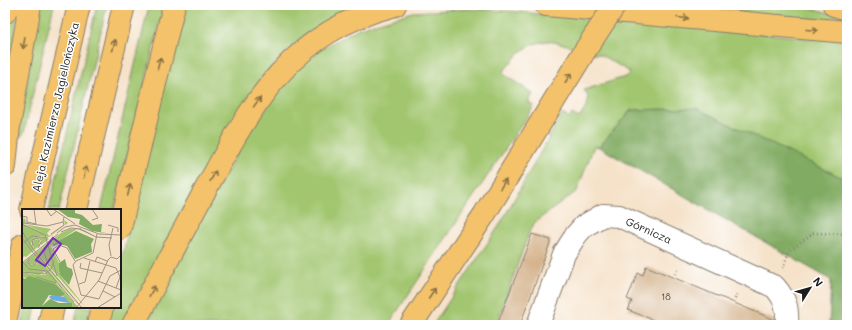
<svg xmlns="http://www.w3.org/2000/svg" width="852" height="330" font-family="Mali,sans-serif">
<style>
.green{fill:#a2c66f;stroke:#5f7146}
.forest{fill:#81ab62;stroke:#4e643f}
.building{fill:#d5b58f}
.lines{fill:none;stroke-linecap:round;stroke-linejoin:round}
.minor-casing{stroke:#887f72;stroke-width:24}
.highway-casing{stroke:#887f72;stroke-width:24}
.path{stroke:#887f72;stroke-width:2.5;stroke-dasharray:1 3;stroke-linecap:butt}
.minor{stroke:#fff;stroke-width:22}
.highway{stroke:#f3c26a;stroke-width:22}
.highway-bridge-casing{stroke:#887f72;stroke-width:24;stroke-linecap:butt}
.highway-bridge{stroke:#f3c26a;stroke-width:22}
.oneway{stroke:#886f43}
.labels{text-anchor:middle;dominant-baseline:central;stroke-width:3;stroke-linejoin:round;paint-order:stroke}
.number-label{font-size:9px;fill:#4a4239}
.street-label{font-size:11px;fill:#1c1c1c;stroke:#fff}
.inset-road{fill:none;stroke:#9e9384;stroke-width:1}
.view{fill:#7b2cbf;fill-opacity:0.15;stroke:#7b2cbf;stroke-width:2}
.inset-edge{fill:none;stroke:#1c1c1c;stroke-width:2}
</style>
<rect width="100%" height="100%" fill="#fff"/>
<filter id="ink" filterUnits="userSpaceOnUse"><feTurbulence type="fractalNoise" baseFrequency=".025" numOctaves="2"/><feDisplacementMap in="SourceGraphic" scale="8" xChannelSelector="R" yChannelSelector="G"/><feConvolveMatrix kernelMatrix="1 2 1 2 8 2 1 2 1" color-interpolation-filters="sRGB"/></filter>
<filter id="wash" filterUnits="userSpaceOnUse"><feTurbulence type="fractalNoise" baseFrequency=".012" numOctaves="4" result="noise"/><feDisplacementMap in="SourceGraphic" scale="16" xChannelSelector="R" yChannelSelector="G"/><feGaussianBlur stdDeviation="0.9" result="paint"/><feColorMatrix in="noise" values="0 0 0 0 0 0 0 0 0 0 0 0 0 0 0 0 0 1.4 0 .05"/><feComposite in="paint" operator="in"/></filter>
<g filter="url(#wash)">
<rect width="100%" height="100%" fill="#f5e2c9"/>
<!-- green -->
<g class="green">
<path d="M40 5H54L24 132 20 138 18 137Z"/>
<path d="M97 5H107L59 210H49Z"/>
<path d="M149 5H164L114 210H101Z"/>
<path d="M183 5H359C269 43 240 108 196 189 172 234 147 280 122 325H106L110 307H120V265Z"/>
<path d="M651 5H799L846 17 847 22Z"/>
<path d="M466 9 508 11 847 41V180L808 162 631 110 599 147 594 146 577 191 535 222 530 230 496 325H433L501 223 562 114 569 118 572 114 579 118C585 109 593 100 584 90L628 76 630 72 601 55 560 43 547 41 533 44 520 52 502 73 533 94 528 102 534 106 388 325H144L245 138 287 79 321 49 359 28 413 12Z"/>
<path d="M15 18 17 19 5 93V29Z"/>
<path d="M26 307H36L32 325H22Z"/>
<path d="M78 307H91L87 325H74Z"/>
</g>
<!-- forest -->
<path class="forest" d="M696 108 847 180V325H829L831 280 599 147 631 110Z"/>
<g id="blocks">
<!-- building -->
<g class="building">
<path d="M532 234 551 240 520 325H497Z"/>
<path d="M646 266 775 320V325H666L628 310 632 301 627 299 638 273 643 275Z"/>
</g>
</g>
</g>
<g filter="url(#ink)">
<use href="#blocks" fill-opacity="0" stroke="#887f72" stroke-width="1"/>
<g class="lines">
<defs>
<path id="minor" d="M538 325 564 254 576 235 584 226 603 215 619 216 775 287C786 300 788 308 787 325"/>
<g id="highway">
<path d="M546 5 847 32"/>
<path d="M834 5 847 9"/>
<path d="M5 12 10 5"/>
<path d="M5 166 9 126 30 5"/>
<path d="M31 210 79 5"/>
<path d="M76 210 124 5"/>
<path d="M120 228 174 5"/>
<path d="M5 322 23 245"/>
<path d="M49 325 53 307"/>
<path d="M98 325 102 307"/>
<path d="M133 325C156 282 179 239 202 196 251 106 288 32 395 5"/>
<path d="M411 325 484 215 584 52"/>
</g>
</defs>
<!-- minor casing -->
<use href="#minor" class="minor-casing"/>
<!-- highway casing -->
<use href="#highway" class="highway-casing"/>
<!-- path -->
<g class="path">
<path d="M783 268 789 251 813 233 847 234"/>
<path d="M675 274 678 267"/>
<path d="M735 299 738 292"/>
</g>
<!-- minor -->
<use href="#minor" class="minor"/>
<!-- highway -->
<use href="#highway" class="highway"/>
<defs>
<path id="highway-bridge" d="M584 52 615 5"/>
</defs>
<!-- highway-bridge casing -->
<use href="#highway-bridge" class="highway-bridge-casing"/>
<!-- highway-bridge -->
<use href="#highway-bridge" class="highway-bridge"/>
</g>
<!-- one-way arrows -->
<defs><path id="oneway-shaft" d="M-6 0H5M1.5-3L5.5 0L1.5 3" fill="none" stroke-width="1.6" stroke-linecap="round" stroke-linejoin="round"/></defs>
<g class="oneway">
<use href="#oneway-shaft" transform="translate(683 18) rotate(5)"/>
<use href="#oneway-shaft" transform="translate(812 30) rotate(5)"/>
<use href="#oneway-shaft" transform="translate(24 43) rotate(100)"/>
<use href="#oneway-shaft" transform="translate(114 45) rotate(-76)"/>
<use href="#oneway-shaft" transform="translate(159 63) rotate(-76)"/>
<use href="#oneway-shaft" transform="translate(568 78) rotate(-58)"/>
<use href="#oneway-shaft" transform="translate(257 102) rotate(-54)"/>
<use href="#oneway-shaft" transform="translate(85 172) rotate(-77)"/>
<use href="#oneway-shaft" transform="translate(213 176) rotate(-62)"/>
<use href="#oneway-shaft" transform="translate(503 184) rotate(-59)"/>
<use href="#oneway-shaft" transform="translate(129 190) rotate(-77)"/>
<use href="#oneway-shaft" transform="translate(152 291) rotate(-62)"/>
<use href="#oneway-shaft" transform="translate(432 293) rotate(-56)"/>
</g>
</g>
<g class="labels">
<!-- number labels -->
<g class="number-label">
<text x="666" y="296">18</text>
</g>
<!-- street labels -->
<g class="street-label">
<text transform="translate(55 107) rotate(-77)">Aleja Kazimierza Jagiellończyka</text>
<text transform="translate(649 230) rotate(24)">Górnicza</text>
</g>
</g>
<!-- overview -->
<g transform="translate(22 209)">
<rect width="99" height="99" fill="#f5e2c9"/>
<path d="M2 8 4 13 1 15 29 20 25 24 27 27 43 16 42 11 46 14 27 28 15 27 0 34V15L22 24 0 14ZM48 20H56L62 21 73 27 55 20 29 37 37 54 38 66 64 99 16 45 59 99 14 46 50 90 35 73 34 74 57 99H51L50 94 48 95 38 94H46L33 75 0 68V63L16 66H24L23 63 17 66 0 62V55L6 50V54L8 56 11 57 15 55 16 50 13 47 15 53 12 56 7 55V49L39 24ZM12 27 27 30 19 36V32L17 30 14 29 11 30 9 35 12 39 10 34 12 30 17 31 18 36 4 48 2 47 0 51 1 34Z" fill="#a2c66f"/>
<path d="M35 0 53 1V4L60 6 71 16 80 15 79 23 89 25 70 22 57 15 58 10 46 8ZM54 22 72 30 69 35 70 43 53 50 45 37 37 35 30 38 31 35ZM43 50 45 58 50 60 51 65 47 76 38 66 37 60V54ZM7 67 33 75 43 85 38 88 27 86 20 97 28 90 37 94H50L51 99H0V68L3 70Z" fill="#81ab62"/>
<path d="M30 86 43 88 47 94 30 91 27 88Z" fill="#6baddf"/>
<path class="inset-road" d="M31 0 53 15M70 0 76 9 70 11M25 1 29 7 35 2M0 7 5 8V15M5 13 14 15 12 0M1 14 25 17 41 13 42 8M0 15 23 26 35 67M86 16 96 19V23M58 20 74 28 90 29M0 22 11 40 60 99M39 23 49 19 59 20M35 24 43 18 53 16 77 25 99 26M29 25 42 16 41 13M75 25 71 44 54 52 51 56 59 86 77 90 88 67 99 61M0 29 19 54M0 35 10 27 26 29M26 35 22 44 27 57M11 37 10 31 15 29 19 34 16 39M89 47 87 36 91 19M7 49 6 54 10 57 14 55V49M62 49 94 59 98 68 94 79M0 52 7 60 25 62 52 93M38 53 31 40 37 36 45 39 53 52M73 53 75 48 85 52M0 54 36 25M59 54 58 59 80 64M0 63 23 65 29 60 32 52M14 68 34 74M76 72 99 81M57 75 63 73 68 52M81 82 93 88M54 99 77 71 86 51 89 48 95 50 99 46M75 99 99 84"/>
<path class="view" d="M31 29 39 35 23 57 14 51Z"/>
<rect width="99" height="99" class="inset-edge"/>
</g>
<!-- margin -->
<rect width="852" height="330" fill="none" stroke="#fff" stroke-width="20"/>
<!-- north arrow -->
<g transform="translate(810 288) rotate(53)" stroke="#ffffff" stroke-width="3" paint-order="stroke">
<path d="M0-3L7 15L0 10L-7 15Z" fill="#1c1c1c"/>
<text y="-6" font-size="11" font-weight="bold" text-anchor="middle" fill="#1c1c1c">N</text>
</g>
</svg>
